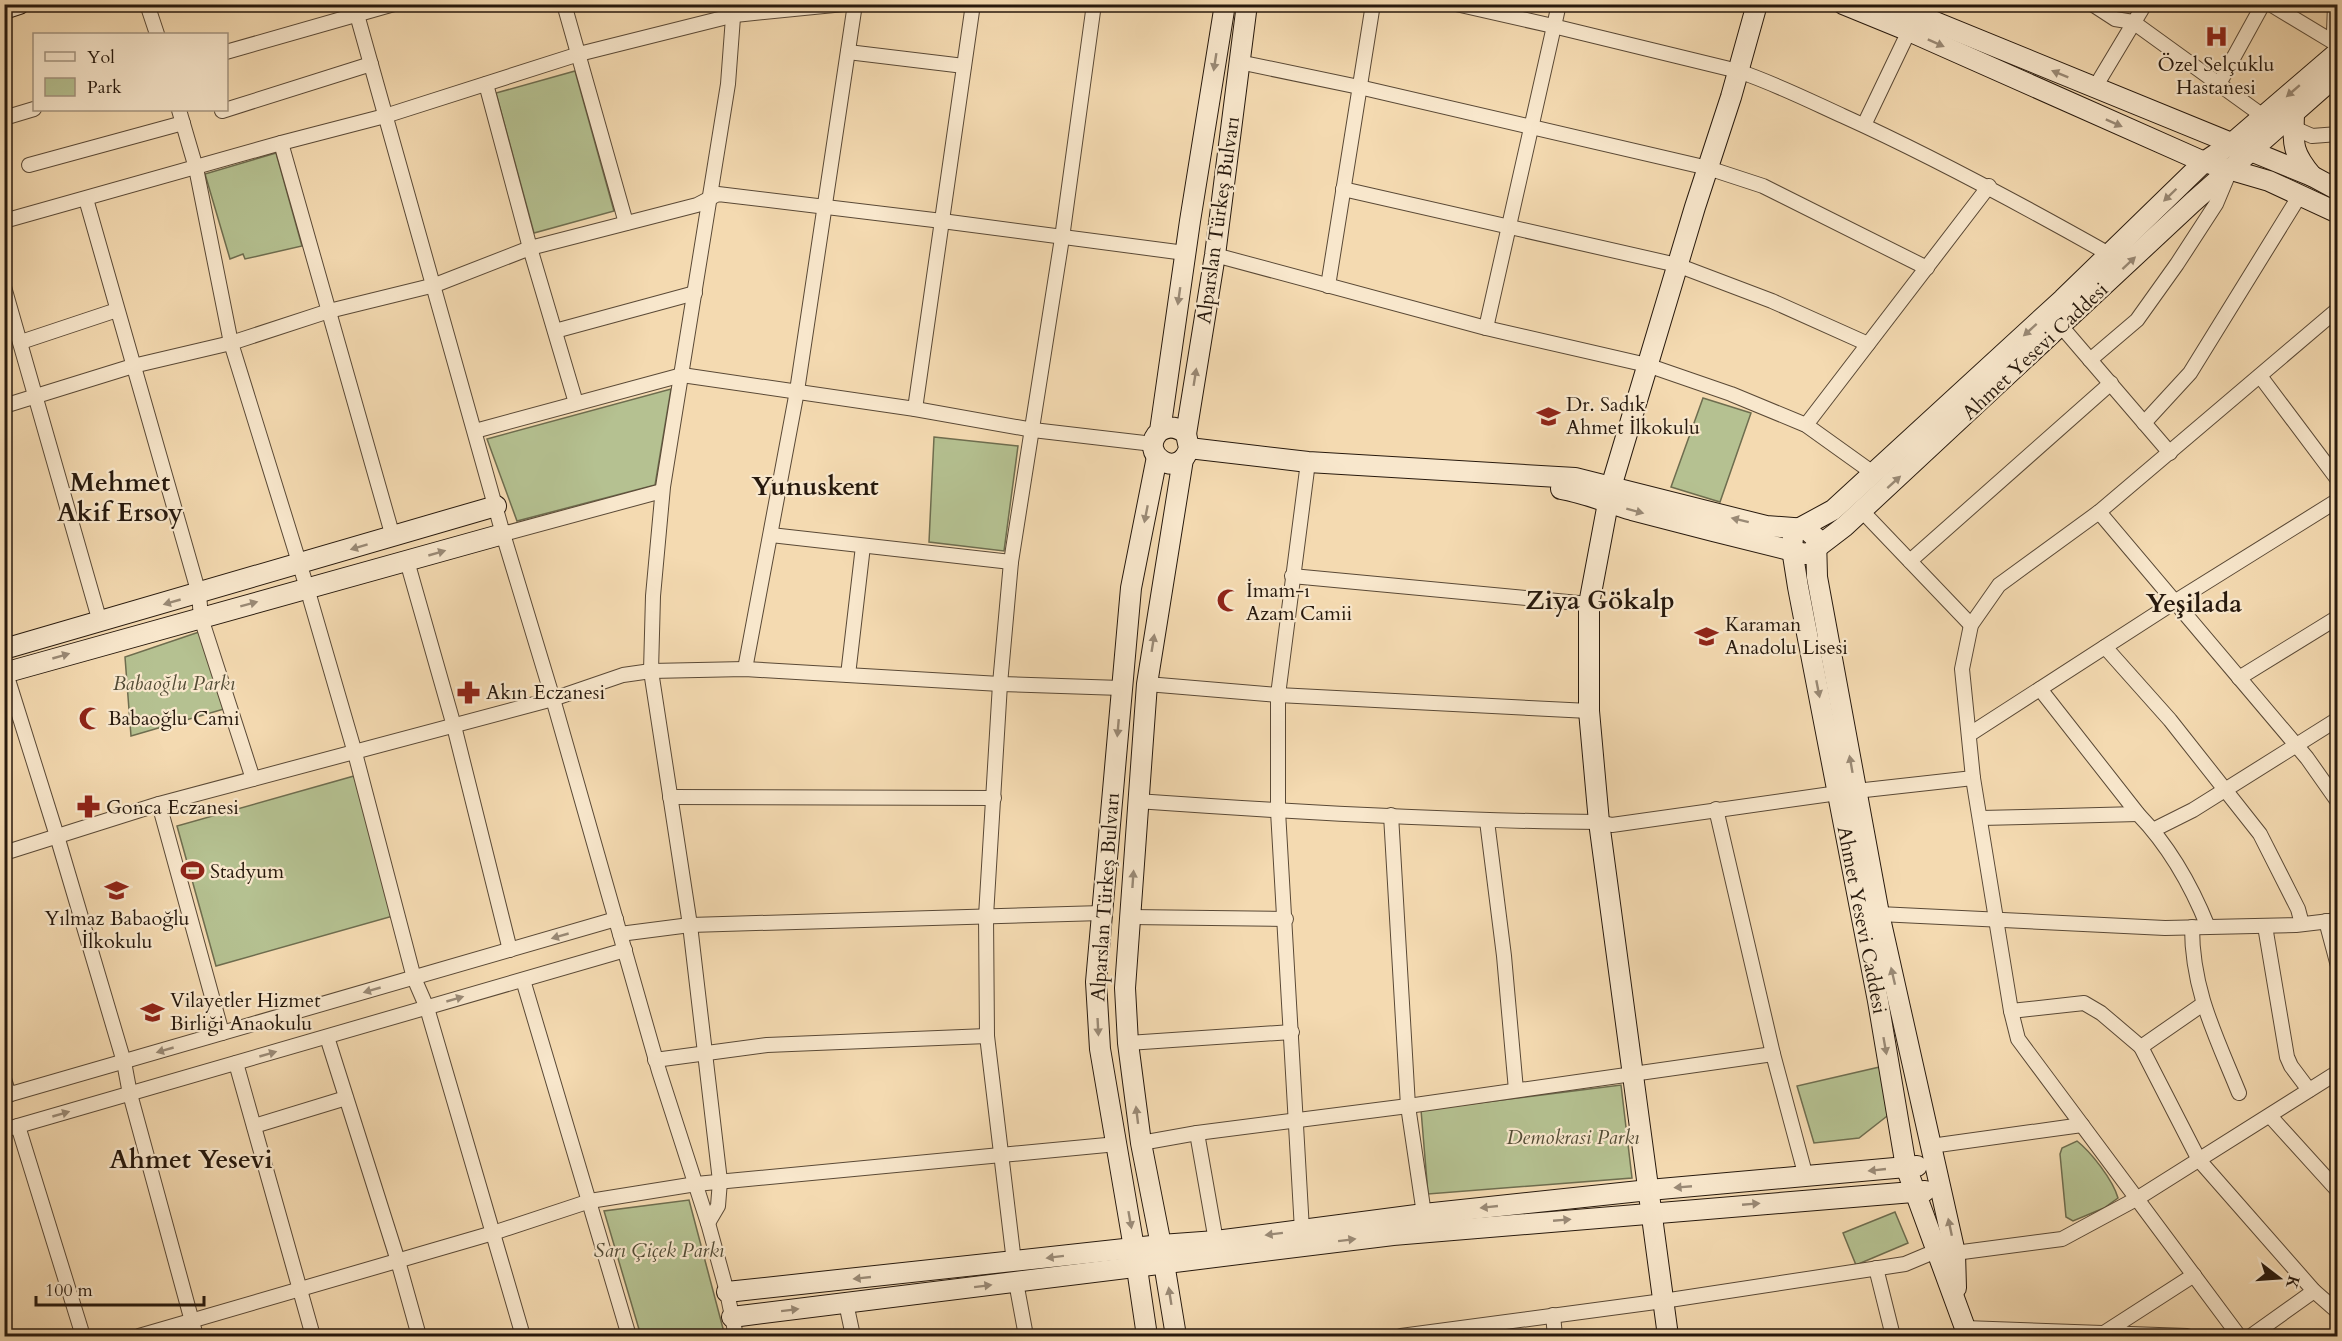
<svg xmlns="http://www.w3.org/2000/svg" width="2342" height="1341" font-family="Cardo,serif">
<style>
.green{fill:#b5c191;stroke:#6e6d4f;stroke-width:1.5}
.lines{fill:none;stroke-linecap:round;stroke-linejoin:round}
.street-casing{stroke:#5a4936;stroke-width:16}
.secondary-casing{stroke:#27190d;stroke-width:22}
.street{stroke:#f8e7cc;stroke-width:14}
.secondary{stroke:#f8e7cc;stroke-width:20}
.oneway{fill:#9a8a76}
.labels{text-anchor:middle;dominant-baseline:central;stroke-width:4.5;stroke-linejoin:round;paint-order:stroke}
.poi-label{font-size:20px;fill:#27190d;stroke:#f8e7cc;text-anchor:start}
.street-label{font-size:20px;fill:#27190d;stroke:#f8e7cc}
.park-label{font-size:20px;font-style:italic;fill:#524b35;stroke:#f8e7cc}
.district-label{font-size:26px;font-weight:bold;fill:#27190d;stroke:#f8e7cc}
</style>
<rect width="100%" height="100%" fill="#f4dab1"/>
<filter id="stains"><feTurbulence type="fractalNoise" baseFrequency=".00333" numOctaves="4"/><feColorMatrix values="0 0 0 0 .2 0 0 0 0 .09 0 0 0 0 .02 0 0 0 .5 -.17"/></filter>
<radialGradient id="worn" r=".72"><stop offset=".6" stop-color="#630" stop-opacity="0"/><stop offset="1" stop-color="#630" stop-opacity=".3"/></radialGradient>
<!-- green -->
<g class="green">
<path d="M575 71 614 211 534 233 496 93Z"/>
<path d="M276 153 302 246 245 259 243 254 230 259 205 174Z"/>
<path d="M671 389 655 485 517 521 487 439Z"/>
<path d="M1703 398 1751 413 1720 502 1671 487Z"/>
<path d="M934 437 1018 446 1004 551 929 542Z"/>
<path d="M202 631 224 709 131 736 125 657Z"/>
<path d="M354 776 393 916 216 966 177 826Z"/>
<path d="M1884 1066 1891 1113 1859 1138 1814 1143 1797 1086Z"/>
<path d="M1621 1085 1632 1178 1428 1194 1421 1110Z"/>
<path d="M2077 1141C2091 1152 2113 1180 2118 1198L2104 1208 2073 1221 2066 1217 2060 1154 2062 1148Z"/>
<path d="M689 1200 725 1336H641L604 1211Z"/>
<path d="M1895 1212 1908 1243 1856 1265 1843 1233Z"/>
</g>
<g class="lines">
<defs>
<g id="street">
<path d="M147 4 157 34"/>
<path d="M354 4 503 534 553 699 659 1071 708 1223 727 1292 736 1336"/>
<path d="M564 4 626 223"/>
<path d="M1456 4 1553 26 1738 71C1774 83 1808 100 1843 116 1934 157 2022 205 2109 254"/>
<path d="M2092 4 2115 19 2133 22 2263 116"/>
<path d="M2270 4 2338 45"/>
<path d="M2335 4 2334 32 2338 40"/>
<path d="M226 52 394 4"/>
<path d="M848 52 964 66"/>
<path d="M1239 62 1359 87 1708 168 1763 186 1927 268"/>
<path d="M486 84 530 248 576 403"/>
<path d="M2219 84 2263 4"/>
<path d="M2094 89 2145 4"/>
<path d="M179 110 196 168 231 343 307 588 355 753 414 978 427 1008 523 1336"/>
<path d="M222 111 371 64"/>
<path d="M4 118 34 109"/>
<path d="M1864 125 1909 31"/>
<path d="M2294 128 2312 136 2338 134"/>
<path d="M281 143 393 537"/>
<path d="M29 165 183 123"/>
<path d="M1343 189 1677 265 1772 301 1868 344"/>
<path d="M86 199 199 594 201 618 253 779"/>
<path d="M4 221 281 143 385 116 579 54 735 15 844 4"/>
<path d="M1215 255 1486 328 1647 365 1731 394 1806 425 1873 473"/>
<path d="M1328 286 1373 4"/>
<path d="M4 287 100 622"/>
<path d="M2061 326 2170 453"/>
<path d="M1486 328 1559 4"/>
<path d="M555 331 695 293"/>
<path d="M21 342 117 310"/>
<path d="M2090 360 2137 320 2177 264 2216 204 2229 173"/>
<path d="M2260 376 2338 480"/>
<path d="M4 406 133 366 231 343 329 311 435 285 530 248 697 205 718 194 942 221 1185 253"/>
<path d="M915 409 973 4"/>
<path d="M2144 423 2190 373 2300 195"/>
<path d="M1806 425 1989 186"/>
<path d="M475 431 682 375 915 409 1033 430 1153 444"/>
<path d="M1862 511 1971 625"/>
<path d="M2099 512 2307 758 2338 802"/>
<path d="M503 534 662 491"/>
<path d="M771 535 1011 562"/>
<path d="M407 561 454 726 510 950"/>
<path d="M1910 561 2111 383"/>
<path d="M1292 576 1589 604"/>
<path d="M2105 647 2170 720 2260 834 2298 909 2302 924"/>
<path d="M4 667 57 836 124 1062 130 1094 196 1336"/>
<path d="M745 669 797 391 855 4"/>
<path d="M848 675 863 546"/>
<path d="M2239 678 2338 617"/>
<path d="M1147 684 1278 695 1589 711"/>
<path d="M2040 689 2138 814C2168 845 2192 887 2208 927"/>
<path d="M1970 734 2176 601 2338 500"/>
<path d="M1856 791 1973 778"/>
<path d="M670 797 994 798"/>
<path d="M1137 801C1291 812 1445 821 1599 822L1612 825 1838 793"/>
<path d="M159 804 222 1033"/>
<path d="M1716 809 1773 1054 1806 1177"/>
<path d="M1391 815 1408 1106 1424 1214"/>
<path d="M1981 818 2138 814"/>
<path d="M1487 821 1504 956 1516 1090"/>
<path d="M2153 830 2193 810 2338 719"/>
<path d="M4 853 159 804 553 699 623 675 651 671 745 669 1000 684 1121 688"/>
<path d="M1879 914 2165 928 2296 925 2338 920"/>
<path d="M1130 917 1286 919"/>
<path d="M2326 921 2338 966"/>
<path d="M2265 926 2287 1057 2291 1066 2309 1090"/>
<path d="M2192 927C2192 991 2216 1036 2239 1093"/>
<path d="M620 934 690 925 1102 913"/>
<path d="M523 980 629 1336"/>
<path d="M2011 1011 2084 1003 2101 1013 2141 1047 2203 1004"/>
<path d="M327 1037 398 1261 419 1336"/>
<path d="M1128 1043 1292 1032"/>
<path d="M2141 1047 2199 1160 2314 1291 2338 1312"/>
<path d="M655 1060 767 1045 987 1036"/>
<path d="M236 1063 313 1336"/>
<path d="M4 1079 9 1095"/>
<path d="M4 1096 616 919"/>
<path d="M2270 1116 2338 1191"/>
<path d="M18 1126 83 1336"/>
<path d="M254 1126 346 1098"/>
<path d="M4 1130 625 950"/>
<path d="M1197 1133 1216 1241"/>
<path d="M1141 1143 1197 1133 1408 1106 1773 1054"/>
<path d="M1931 1146 2082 1125"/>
<path d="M708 1223 718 1206 720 1181 690 925 651 671 653 596 663 487 728 84 734 4"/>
<path d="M1302 1230 1278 811V695L1308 462"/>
<path d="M1014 1262 987 1036 986 916 1000 684 1011 562 1062 238 1094 4"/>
<path d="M1876 1268 1893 1336"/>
<path d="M1016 1282 1026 1336"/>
<path d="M846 1303 853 1336"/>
<path d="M1553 1315 1555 1336"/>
<path d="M1965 1328 2187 1336"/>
<path d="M2104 1333 2194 1275"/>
<path d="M139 1336 493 1233 590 1201 696 1184 1117 1144"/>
<path d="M1401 1336 1663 1301 1905 1264 1936 1251 1955 1253 2062 1239 2138 1198 2338 1072"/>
<path d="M2239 1336 2018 1039 2011 1011 1973 778 1962 669 1971 625 1999 585 2099 512 2338 309"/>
<path d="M2251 1336 2314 1291"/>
</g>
<g id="secondary">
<path d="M1843 4 1909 31 2204 162 2269 181 2338 213"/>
<path d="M1891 4 2312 176 2338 190"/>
<path d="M4 9 19 4"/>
<path d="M2294 114C2293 145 2292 152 2312 176"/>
<path d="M1160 431C1169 425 1178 427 1186 434L1189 448C1179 482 1136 453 1160 431L1190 221 1225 4"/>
<path d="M1186 434 1215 255 1247 4"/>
<path d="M1189 448 1308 462 1575 478 1766 526 1806 529 1816 538 1817 577 1879 914 1955 1253 1956 1288"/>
<path d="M1561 489C1585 493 1608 503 1632 510 1689 525 1748 540 1805 554L1811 552 1845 526 2193 202 2338 74"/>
<path d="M4 649 496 506"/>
<path d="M4 673 503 534"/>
<path d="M727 1292 1161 1245 1216 1241 1424 1214 1649 1190 1917 1166"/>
<path d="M732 1317 1393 1235 1925 1191"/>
<path d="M1147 1336 1134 1248 1100 1049 1096 982 1131 588 1157 457"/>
<path d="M1176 1336 1161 1245 1141 1143 1128 1043 1125 988 1147 684 1183 459"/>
<path d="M1668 1336 1599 822 1589 711V604L1611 487 1695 207 1731 97 1757 4"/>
<path d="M1968 1336 1906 1167 1878 1001 1798 587 1792 549 1793 537 1798 529 1833 510 2063 299 2204 162 2231 144 2338 52"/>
</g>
</defs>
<!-- street casing -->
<use href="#street" class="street-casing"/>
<!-- secondary casing -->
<use href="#secondary" class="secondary-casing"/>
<!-- street -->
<use href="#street" class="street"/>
<!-- secondary -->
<use href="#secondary" class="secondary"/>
</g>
<!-- one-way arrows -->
<defs><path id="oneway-solid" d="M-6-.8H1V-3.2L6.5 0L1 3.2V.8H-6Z" transform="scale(1.5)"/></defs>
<g class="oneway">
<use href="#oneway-solid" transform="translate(1936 43) rotate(24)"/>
<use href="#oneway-solid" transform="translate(1215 62) rotate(99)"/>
<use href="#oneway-solid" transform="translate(2060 74) rotate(-158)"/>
<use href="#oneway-solid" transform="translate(2293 91) rotate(139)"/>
<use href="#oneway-solid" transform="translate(2114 123) rotate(24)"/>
<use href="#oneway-solid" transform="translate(2170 195) rotate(136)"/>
<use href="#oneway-solid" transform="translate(2129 263) rotate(-43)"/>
<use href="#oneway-solid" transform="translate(1179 296) rotate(98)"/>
<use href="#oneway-solid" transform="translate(2030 330) rotate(138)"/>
<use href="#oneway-solid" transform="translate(1195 377) rotate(-81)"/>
<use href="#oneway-solid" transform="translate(1894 482) rotate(-42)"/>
<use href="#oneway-solid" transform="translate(1635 511) rotate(15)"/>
<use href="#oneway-solid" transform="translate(1146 514) rotate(101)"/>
<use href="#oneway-solid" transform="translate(1740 520) rotate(-166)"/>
<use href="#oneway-solid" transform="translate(359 547) rotate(163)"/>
<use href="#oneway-solid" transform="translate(437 553) rotate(-16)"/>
<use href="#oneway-solid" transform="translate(172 602) rotate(164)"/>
<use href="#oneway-solid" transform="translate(249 604) rotate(-15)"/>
<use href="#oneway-solid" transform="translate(1153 643) rotate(-81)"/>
<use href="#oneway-solid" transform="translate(61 656) rotate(-16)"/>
<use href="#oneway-solid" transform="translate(1818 689) rotate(79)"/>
<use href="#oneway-solid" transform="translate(1118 728) rotate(95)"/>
<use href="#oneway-solid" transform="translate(1851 764) rotate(-100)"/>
<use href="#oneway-solid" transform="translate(1133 879) rotate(-86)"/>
<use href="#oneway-solid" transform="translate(560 936) rotate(164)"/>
<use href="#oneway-solid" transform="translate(1893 976) rotate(-103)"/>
<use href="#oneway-solid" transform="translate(372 990) rotate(164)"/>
<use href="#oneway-solid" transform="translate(455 999) rotate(-16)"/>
<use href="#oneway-solid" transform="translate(1098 1027) rotate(87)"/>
<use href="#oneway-solid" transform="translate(1885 1046) rotate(80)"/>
<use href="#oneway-solid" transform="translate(165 1050) rotate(164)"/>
<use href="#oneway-solid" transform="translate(268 1054) rotate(-16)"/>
<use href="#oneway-solid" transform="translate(61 1114) rotate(-16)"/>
<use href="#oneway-solid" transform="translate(1137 1115) rotate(-97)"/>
<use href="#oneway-solid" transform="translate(1877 1170) rotate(174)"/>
<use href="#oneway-solid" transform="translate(1683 1187) rotate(175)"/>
<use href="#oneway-solid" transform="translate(1751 1204) rotate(-5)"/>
<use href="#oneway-solid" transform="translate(1489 1207) rotate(174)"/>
<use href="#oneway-solid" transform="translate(1130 1220) rotate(80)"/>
<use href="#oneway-solid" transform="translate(1562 1220) rotate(-5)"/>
<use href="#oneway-solid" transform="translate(1950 1227) rotate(-102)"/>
<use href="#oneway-solid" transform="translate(1274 1234) rotate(173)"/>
<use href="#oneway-solid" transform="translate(1347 1240) rotate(-7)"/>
<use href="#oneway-solid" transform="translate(1055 1257) rotate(173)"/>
<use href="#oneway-solid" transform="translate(862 1278) rotate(174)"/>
<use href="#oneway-solid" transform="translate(983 1286) rotate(-7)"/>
<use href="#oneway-solid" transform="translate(1170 1296) rotate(-99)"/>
<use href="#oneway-solid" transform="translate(790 1310) rotate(-7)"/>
</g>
<!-- icons -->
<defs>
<symbol id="hospital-bare" viewBox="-9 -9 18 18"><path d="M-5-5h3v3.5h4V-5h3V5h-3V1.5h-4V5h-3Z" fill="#8f2418" stroke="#f8e7cc" stroke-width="2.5" paint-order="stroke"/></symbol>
<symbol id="school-bare" viewBox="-9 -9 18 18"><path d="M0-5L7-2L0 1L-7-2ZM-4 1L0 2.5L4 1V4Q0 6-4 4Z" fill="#8f2418" stroke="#f8e7cc" stroke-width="2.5" paint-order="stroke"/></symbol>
<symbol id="mosque-bare" viewBox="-9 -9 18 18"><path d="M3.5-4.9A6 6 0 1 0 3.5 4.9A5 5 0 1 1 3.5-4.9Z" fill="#8f2418" stroke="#f8e7cc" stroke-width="2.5" paint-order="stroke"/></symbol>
<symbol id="pharmacy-bare" viewBox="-9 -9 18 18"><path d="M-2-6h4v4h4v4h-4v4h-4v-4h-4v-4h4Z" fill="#8f2418" stroke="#f8e7cc" stroke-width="2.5" paint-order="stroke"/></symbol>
<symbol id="stadium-bare" viewBox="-9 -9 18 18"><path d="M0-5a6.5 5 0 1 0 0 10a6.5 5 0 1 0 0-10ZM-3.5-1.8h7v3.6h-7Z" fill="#8f2418" stroke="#f8e7cc" stroke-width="2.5" paint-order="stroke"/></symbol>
</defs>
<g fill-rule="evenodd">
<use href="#hospital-bare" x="2200" y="20" width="33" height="33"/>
<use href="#school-bare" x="1532" y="400" width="33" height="33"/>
<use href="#mosque-bare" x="1212" y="584" width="33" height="33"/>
<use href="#school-bare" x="1690" y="620" width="33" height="33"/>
<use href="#pharmacy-bare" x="452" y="676" width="33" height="33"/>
<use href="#mosque-bare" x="74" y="702" width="33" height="33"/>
<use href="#pharmacy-bare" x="72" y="790" width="33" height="33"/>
<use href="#stadium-bare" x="176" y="854" width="33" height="33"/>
<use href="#school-bare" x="100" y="874" width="33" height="33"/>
<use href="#school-bare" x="136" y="996" width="33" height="33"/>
</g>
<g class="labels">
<!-- poi labels -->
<g class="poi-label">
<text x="2216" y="64" text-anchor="middle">Özel Selçuklu<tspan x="2216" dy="23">Hastanesi</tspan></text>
<text x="1566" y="404">Dr. Sadık<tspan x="1566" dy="23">Ahmet İlkokulu</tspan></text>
<text x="1246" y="590">İmam-ı<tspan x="1246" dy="23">Azam Camii</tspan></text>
<text x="1725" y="624">Karaman<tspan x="1725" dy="23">Anadolu Lisesi</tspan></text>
<text x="486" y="692">Akın Eczanesi</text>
<text x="108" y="718">Babaoğlu Cami</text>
<text x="106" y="807">Gonca Eczanesi</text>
<text x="210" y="871">Stadyum</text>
<text x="117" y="918" text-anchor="middle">Yılmaz Babaoğlu<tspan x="117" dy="23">İlkokulu</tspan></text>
<text x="170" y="1000">Vilayetler Hizmet<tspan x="170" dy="23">Birliği Anaokulu</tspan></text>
</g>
<!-- street labels -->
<g class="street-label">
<text transform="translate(1218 220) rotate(-82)">Alparslan Türkeş Bulvarı</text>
<text transform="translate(2035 351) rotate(-43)">Ahmet Yesevi Caddesi</text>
<text transform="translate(1105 897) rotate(-86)">Alparslan Türkeş Bulvarı</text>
<text transform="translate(1862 920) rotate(79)">Ahmet Yesevi Caddesi</text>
</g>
<!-- park labels -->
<g class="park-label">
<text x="174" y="683">Babaoğlu Parkı</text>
<text x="1573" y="1137">Demokrasi Parkı</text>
<text x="659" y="1250">Sarı Çiçek Parkı</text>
</g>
<!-- district labels -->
<g class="district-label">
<text x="120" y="482">Mehmet<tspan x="120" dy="30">Akif Ersoy</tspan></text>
<text x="815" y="486">Yunuskent</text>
<text x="1600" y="600">Ziya Gökalp</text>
<text x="2194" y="603">Yeşilada</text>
<text x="191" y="1159">Ahmet Yesevi</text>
</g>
</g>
<!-- margin -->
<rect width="2342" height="1341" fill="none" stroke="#f4dab1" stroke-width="24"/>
<rect x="6" y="6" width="2330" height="1329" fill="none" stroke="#27190d" stroke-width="3"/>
<rect x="12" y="12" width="2318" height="1317" fill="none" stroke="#27190d" stroke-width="1.5"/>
<!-- legend -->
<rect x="33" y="33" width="195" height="78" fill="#f8e7cc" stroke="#a49580" stroke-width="1.5"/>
<rect x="45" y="52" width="30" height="9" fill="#f8e7cc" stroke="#a49580" stroke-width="1.5"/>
<text x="87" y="63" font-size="18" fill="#27190d">Yol</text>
<rect x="45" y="78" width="30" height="18" fill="#b5c191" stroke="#a49580" stroke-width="1.5"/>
<text x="87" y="93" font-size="18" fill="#27190d">Park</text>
<!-- north arrow -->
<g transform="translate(2279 1278) rotate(107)" stroke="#f8e7cc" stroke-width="4.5" paint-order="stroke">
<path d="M0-4.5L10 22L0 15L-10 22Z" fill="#27190d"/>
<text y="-9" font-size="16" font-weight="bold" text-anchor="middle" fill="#27190d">K</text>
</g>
<!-- scale -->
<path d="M36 1296v9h168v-9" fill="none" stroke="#27190d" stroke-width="3"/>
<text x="45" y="1296" font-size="18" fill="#27190d" stroke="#f8e7cc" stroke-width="4.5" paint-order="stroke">100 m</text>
<rect width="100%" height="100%" filter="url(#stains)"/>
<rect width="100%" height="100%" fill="url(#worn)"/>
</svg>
